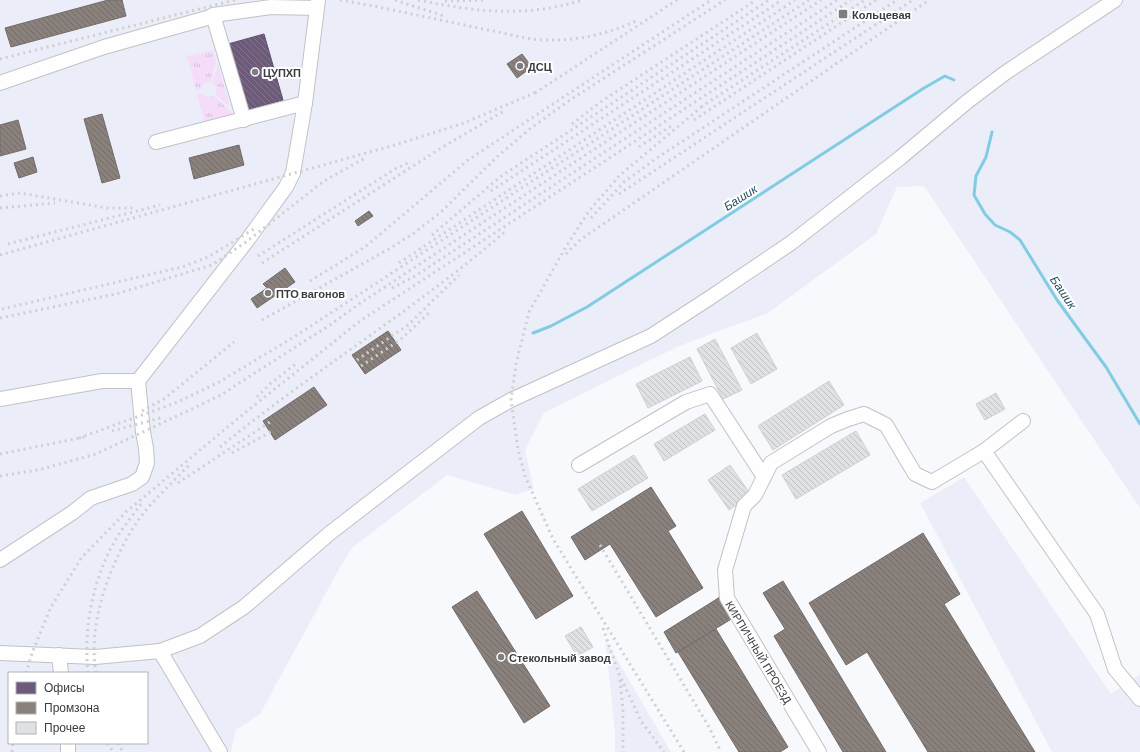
<svg xmlns="http://www.w3.org/2000/svg" width="1140" height="752" font-family="Barlow,sans-serif">
<style>
.built{fill:#ebeef9;fill-rule:evenodd}
.grass{fill:url(#grass-tufts)}
.offices{fill:url(#offices-back-hatch);stroke:#5e5068}
.industry{fill:url(#industry-back-hatch);stroke:#726c6a}
.lines{fill:none;stroke-linecap:round;stroke-linejoin:round}
.stream{stroke:#81cce2;stroke-width:3}
.building{fill:url(#building-back-hatch);stroke:#cfd1d4}
.minor-casing{stroke:#c1c2c5;stroke-width:16}
.minor{stroke:#fefeff;stroke-width:14}
.rail{stroke:#cfcfd0;stroke-width:3;stroke-dasharray:2 4;stroke-linecap:butt}
.poi-dot{fill:#7c7e81;stroke:#fff;stroke-width:1.5}
.labels{text-anchor:middle;dominant-baseline:central;stroke-width:4;stroke-linejoin:round;paint-order:stroke}
.poi-label{font-size:11px;font-weight:bold;fill:#3a3c3f;stroke:#fff;text-anchor:start}
.street-label{font-size:11px;fill:#3a3c3f;stroke:#fff}
.water-label{font-size:12px;font-style:italic;fill:#265360;stroke:#fff}
</style>
<defs>
<pattern id="grass-tufts" width="24" height="20" patternUnits="userSpaceOnUse"><rect width="24" height="20" fill="#f5dcf9"/><path d="M3 7l-1-3M5 7V3M7 7l1-3M15 17l-1-3M17 17v-4M19 17l1-3" fill="none" stroke="#d3bed6"/></pattern>
<pattern id="offices-back-hatch" width="6" height="6" patternUnits="userSpaceOnUse"><rect width="6" height="6" fill="#6d597a"/><path d="M-1 5l2 2M0 0l6 6M5-1l2 2" fill="none" stroke="#83748d"/></pattern>
<pattern id="industry-back-hatch" width="6" height="6" patternUnits="userSpaceOnUse"><rect width="6" height="6" fill="#8a817c"/><path d="M-1 5l2 2M0 0l6 6M5-1l2 2" fill="none" stroke="#726b67"/></pattern>
<pattern id="building-back-hatch" width="6" height="6" patternUnits="userSpaceOnUse"><rect width="6" height="6" fill="#dfe1e4"/><path d="M-1 5l2 2M0 0l6 6M5-1l2 2" fill="none" stroke="#c0c2c5"/></pattern>
</defs>
<rect width="100%" height="100%" fill="#f8f9fc"/>
<!-- built -->
<g class="built">
<path d="M0 0H1140V508L924 186 897 187 876 234 768 313 679 346 544 413 525 450 534 489 516 495 447 475 352 548 338 571 260 714 236 730 231 752H0ZM9 673H147V743H9Z"/>
<path d="M964 477 1111 694 1140 674V752H1052L920 503Z"/>
<path d="M605 639 671 752H615V731Z"/>
</g>
<!-- grass -->
<g class="grass">
<path d="M213 50 216 61 210 82 205 83 201 89 196 90 187 56Z"/>
<path d="M218 65 230 107 215 94 217 88 212 82Z"/>
<path d="M202 93 208 97 214 96 231 112 234 120 206 128 197 94Z"/>
</g>
<!-- offices -->
<path class="offices" d="M264 34 283 100 247 110 228 44Z"/>
<!-- industry -->
<g class="industry">
<path d="M108 0H122L126 16 11 47 5 28Z"/>
<path d="M522 54 532 67 517 78 507 64Z"/>
<path d="M102 114 120 178 102 183 84 119Z"/>
<path d="M18 120 26 149 0 156V125Z"/>
<path d="M239 145 244 165 194 179 189 158Z"/>
<path d="M33 157 37 172 19 178 14 163Z"/>
<path d="M369 211 373 216 358 226 355 221Z"/>
<path d="M285 268 295 282 257 308 251 299 267 288 263 284Z"/>
<path d="M388 331 401 350 365 374 352 355Z"/>
<path d="M314 387 327 405 275 440 263 421Z"/>
<path d="M651 487 676 526 668 531 703 588 656 617 610 544 585 560 571 537Z"/>
<path d="M522 511 573 596 536 619 484 534Z"/>
<path d="M923 533 960 594 944 604 1035 752H928L867 652 846 665 809 603Z"/>
<path d="M783 581 886 752H843L774 636 785 629 763 593Z"/>
<path d="M477 591 550 706 524 723 452 607Z"/>
<path d="M720 597 733 618 676 653 664 632Z"/>
<path d="M716 629 788 747 780 752H739L678 652Z"/>
</g>
<g class="lines">
<!-- stream -->
<g class="stream">
<path d="M992 132 986 157 976 176 974 195 985 214 995 225 1010 232 1020 240 1057 300 1106 367 1140 424"/>
<path d="M533 333 551 326 587 307 924 88 945 76 954 80"/>
</g>
</g>
<!-- building -->
<g class="building">
<path d="M757 333 777 369 751 384 731 348Z"/>
<path d="M715 339 742 390 723 399 697 349Z"/>
<path d="M690 357 702 381 648 408 636 384Z"/>
<path d="M829 381 844 405 773 450 758 426Z"/>
<path d="M996 393 1005 409 985 420 976 404Z"/>
<path d="M705 414 715 430 664 461 654 444Z"/>
<path d="M856 431 870 455 796 499 782 475Z"/>
<path d="M634 455 648 478 592 511 578 489Z"/>
<path d="M730 465 751 495 729 510 708 480Z"/>
<path d="M581 627 593 647 577 656 565 636Z"/>
</g>
<g class="lines">
<defs>
<g id="minor">
<path d="M0 83 104 47 214 16"/>
<path d="M244 120 213 15 271 7 316 8"/>
<path d="M156 142 305 103"/>
<path d="M0 399 102 381H138"/>
<path d="M984 451 1097 614 1115 669 1140 699"/>
<path d="M579 465 686 402 710 394 764 477"/>
<path d="M0 560 72 513 91 498 132 484 142 477 147 463 146 448 143 432 138 381 246 242 286 187 293 173 305 103 318 0"/>
<path d="M160 651 220 752"/>
<path d="M0 653 95 657 160 651 200 636 244 607 330 533 479 418 511 400 651 336 708 299 791 243 900 158 968 101 1005 73 1115 0"/>
<path d="M59 655 61 673"/>
<path d="M68 752V743"/>
<path d="M819 752 727 598 725 570 738 526 744 506 755 495 771 463 831 426 848 419 864 414 886 425 915 474 932 482 984 451 1023 421"/>
</g>
</defs>
<!-- minor casing -->
<use href="#minor" class="minor-casing"/>
<!-- minor -->
<use href="#minor" class="minor"/>
<!-- rail -->
<g class="rail">
<path d="M340 0 374 6 531 39C568 43 605 36 638 20"/>
<path d="M395 0 444 16"/>
<path d="M418 0C476 12 524 18 583 0"/>
<path d="M445 1 487 0"/>
<path d="M0 59 235 0"/>
<path d="M535 93 677 0"/>
<path d="M701 107 865 0"/>
<path d="M694 120 876 0"/>
<path d="M572 124 599 103 756 0"/>
<path d="M639 147 674 124"/>
<path d="M491 191 782 0"/>
<path d="M619 194 913 0"/>
<path d="M0 196 20 193 107 208H133"/>
<path d="M0 208 55 203"/>
<path d="M591 218 624 182 657 158 897 0"/>
<path d="M432 235 500 177 769 0"/>
<path d="M8 244 160 205"/>
<path d="M566 254 580 240 929 0"/>
<path d="M0 255 395 145 464 123 539 91"/>
<path d="M258 256 395 169 410 162"/>
<path d="M262 263 441 148 504 111"/>
<path d="M399 263 795 0"/>
<path d="M310 281 365 247 468 160 711 0"/>
<path d="M392 288 415 276 837 0"/>
<path d="M2 309 182 267 208 257 254 229"/>
<path d="M0 318 116 294 212 265 246 242 324 181 365 158"/>
<path d="M262 320 389 249 414 233 441 212 499 155 531 128 567 102 725 0"/>
<path d="M357 360 408 325 459 275"/>
<path d="M361 366 400 340 429 313"/>
<path d="M257 397 270 384 298 362"/>
<path d="M142 411 164 399 234 342"/>
<path d="M112 431 164 417"/>
<path d="M79 438 178 402 219 382 294 337 809 0"/>
<path d="M220 447C313 371 416 309 507 230"/>
<path d="M232 453 274 430"/>
<path d="M0 454 85 437"/>
<path d="M0 476 38 470 96 454 196 407 221 395 250 376 330 325 359 304 821 0"/>
<path d="M178 483 270 422"/>
<path d="M600 545 709 727 721 752"/>
<path d="M603 628 619 674 641 721 664 752"/>
<path d="M26 673 32 653 51 607 82 557 126 512 236 420 360 321 851 0"/>
<path d="M88 673C83 626 94 571 121 531 127 522 135 513 141 504"/>
<path d="M96 673C87 624 111 559 139 519 153 500 172 483 189 465"/>
<path d="M620 680 623 709V752"/>
<path d="M108 743 113 752"/>
<path d="M118 743 123 752"/>
<path d="M12 752 13 743"/>
<path d="M684 752 553 539 525 476 518 449 511 400 516 364 529 312 567 245 589 211 620 175 705 104"/>
</g>
</g>
<!-- markers -->
<g class="poi-dot">
<rect x="838" y="9" width="10" height="10" rx="2"/>
<circle cx="520" cy="66" r="4"/>
<circle cx="255" cy="72" r="4"/>
<circle cx="268" cy="293" r="4"/>
<circle cx="501" cy="657" r="4"/>
</g>
<g class="labels">
<!-- poi labels -->
<g class="poi-label">
<text x="852" y="14">Кольцевая</text>
<text x="528" y="66">ДСЦ</text>
<text x="263" y="72">ЦУПХП</text>
<text x="276" y="293">ПТО вагонов</text>
<text x="509" y="657">Стекольный завод</text>
</g>
<!-- street labels -->
<g class="street-label">
<text transform="translate(759 652) rotate(59)">КИРПИЧНЫЙ ПРОЕЗД</text>
</g>
<!-- water labels -->
<g class="water-label">
<text transform="translate(740 197) rotate(-33)">Башик</text>
<text transform="translate(1064 292) rotate(56)">Башик</text>
</g>
</g>
<!-- legend -->
<rect x="8" y="672" width="140" height="72" fill="#ffffff" stroke="#b0b1b2"/>
<rect x="16" y="682" width="20" height="12" fill="#6d597a" stroke="#b0b1b2"/>
<text x="44" y="692" font-size="12" fill="#3a3c3f">Офисы</text>
<rect x="16" y="702" width="20" height="12" fill="#8a817c" stroke="#b0b1b2"/>
<text x="44" y="712" font-size="12" fill="#3a3c3f">Промзона</text>
<rect x="16" y="722" width="20" height="12" fill="#dfe1e4" stroke="#b0b1b2"/>
<text x="44" y="732" font-size="12" fill="#3a3c3f">Прочее</text>
</svg>
